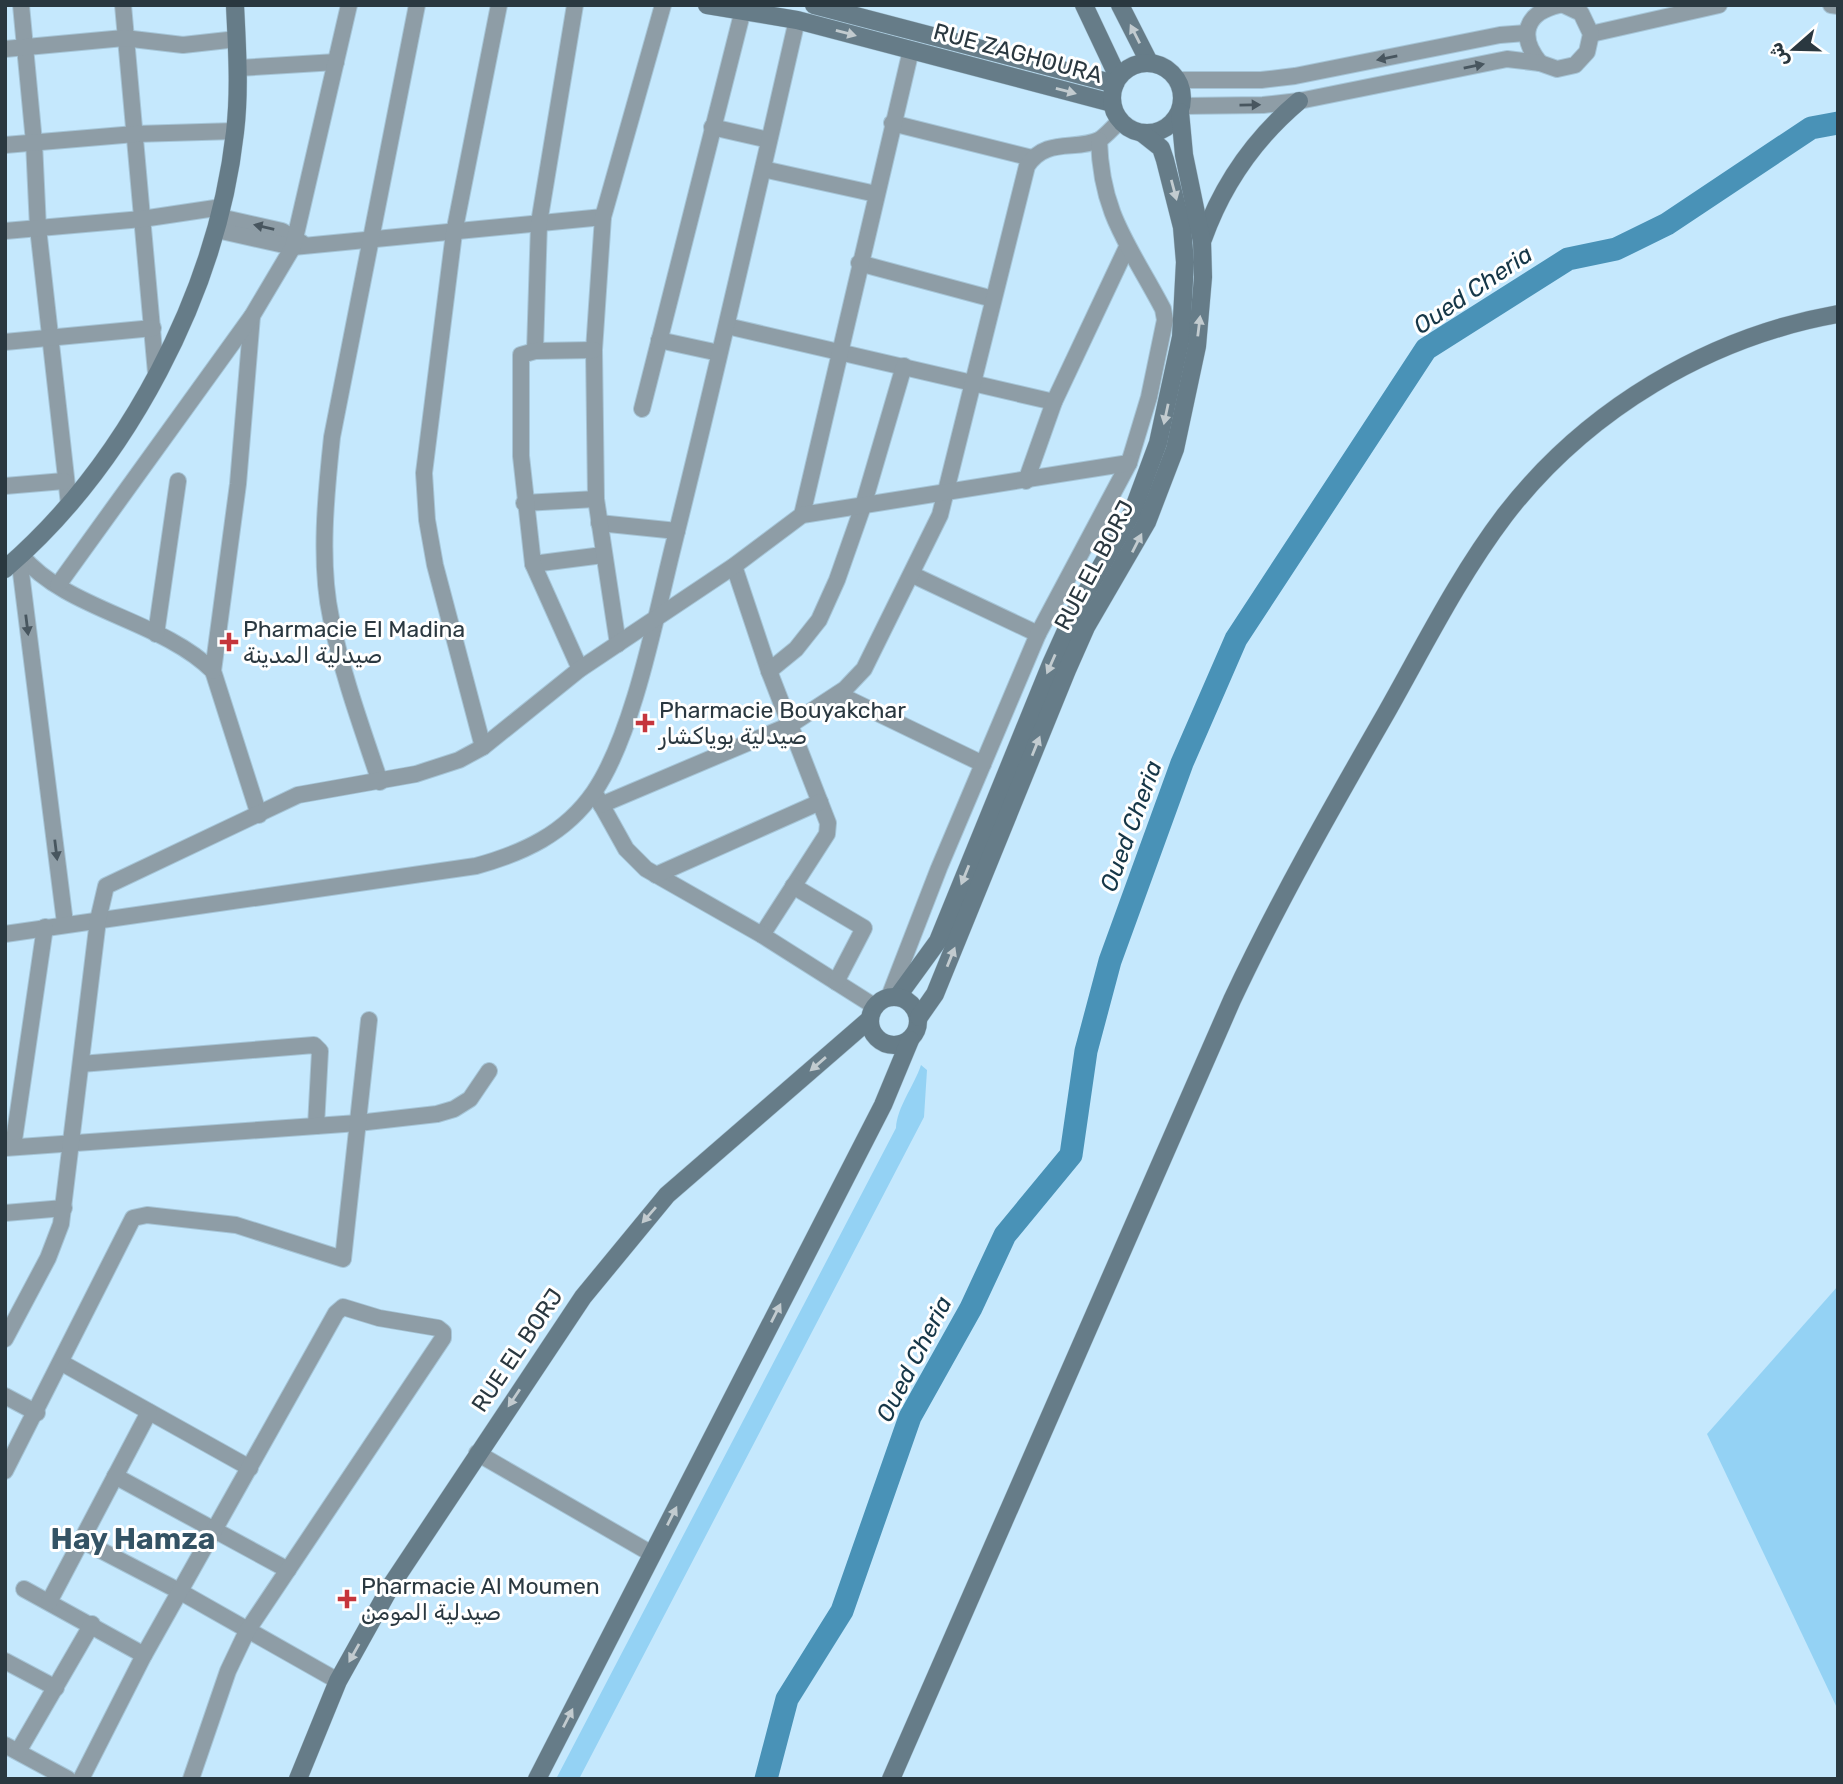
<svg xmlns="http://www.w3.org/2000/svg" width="1843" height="1784" font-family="Rubik,'Noto Naskh Arabic',sans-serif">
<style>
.green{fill:#94d2f4}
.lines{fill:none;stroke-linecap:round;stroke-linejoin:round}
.river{stroke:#4992b7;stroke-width:23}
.street-casing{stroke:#a6c5d7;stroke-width:18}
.secondary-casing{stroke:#a6c5d7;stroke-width:19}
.street{stroke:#8e9da6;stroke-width:16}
.secondary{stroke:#667c88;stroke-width:18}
.oneway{fill:#c2cbcf}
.oneway2{fill:#48565f}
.poi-dot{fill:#c5353c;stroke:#fff;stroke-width:2.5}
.labels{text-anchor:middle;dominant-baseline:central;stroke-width:6;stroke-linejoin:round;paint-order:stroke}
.street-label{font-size:23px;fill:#2a3840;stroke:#fff}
.poi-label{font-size:23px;fill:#2a3840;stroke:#fff;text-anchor:start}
.water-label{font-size:24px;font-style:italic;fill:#163748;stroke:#fff}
.district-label{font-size:30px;font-weight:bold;fill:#345364;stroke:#fff}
</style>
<rect width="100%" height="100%" fill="#c5e8fd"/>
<!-- green -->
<g class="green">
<path d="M921 1065 927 1070 924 1117 579 1779H556L896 1128C897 1107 914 1086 921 1065Z"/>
<path d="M1838 1286V1710L1707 1434Z"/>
</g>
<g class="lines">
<!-- river -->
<path class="river" d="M766 1779 787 1699 842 1611 910 1417 971 1308 1005 1235 1071 1155 1086 1051 1110 961 1182 763 1236 639 1426 349 1568 259 1616 249 1667 224 1811 128 1838 123"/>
<defs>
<g id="street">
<path d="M21 5 34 142 38 228 69 504"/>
<path d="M123 5 156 373"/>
<path d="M1831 5 1838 6"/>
<path d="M1591 34 1719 5"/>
<path d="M5 49 124 38 183 45 237 39"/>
<path d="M1540 63C1518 36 1525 13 1559 5"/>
<path d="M238 68 336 62"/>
<path d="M1178 80H1261L1295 76 1500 35 1527 33"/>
<path d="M1182 106 1263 105 1299 101 1507 59 1540 63 1557 69 1575 65 1587 52 1591 34 1581 13 1564 5"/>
<path d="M892 123 1032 158"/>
<path d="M712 127 769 140"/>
<path d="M5 145 135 134 235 131"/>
<path d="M763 169 876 194"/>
<path d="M220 217 282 231 302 243"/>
<path d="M217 230 293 247 603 217"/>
<path d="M5 231 142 219 222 207"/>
<path d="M859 263 993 299"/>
<path d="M252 316 238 484 213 671 259 815"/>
<path d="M727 326 1054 402"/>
<path d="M659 340 719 353"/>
<path d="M5 342 153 328"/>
<path d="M535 351 539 223 575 5"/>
<path d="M642 409 743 10"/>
<path d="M1026 481 1054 402 1127 247"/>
<path d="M5 486 64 481"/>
<path d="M524 503 596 499"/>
<path d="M802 515 911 50"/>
<path d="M599 523 677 531"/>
<path d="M21 555C66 610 162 620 213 671"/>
<path d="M19 557 65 923"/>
<path d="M533 564 603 555"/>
<path d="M734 566 769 671 828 823 827 834 762 935"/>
<path d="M913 575 1038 634"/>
<path d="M58 585 252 316 293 247 349 5"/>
<path d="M156 634 178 481"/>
<path d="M618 644 596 499 594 350 603 217 663 5"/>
<path d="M580 669 533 564 521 456V355L535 351 594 350"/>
<path d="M769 671 796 649 819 620 837 580 863 506 904 366"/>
<path d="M838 694 983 764"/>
<path d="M483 747 435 565 427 520 424 473 454 233 499 5"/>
<path d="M380 782C362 728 342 674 331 618 319 563 326 493 332 437L417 5"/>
<path d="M597 797 626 849 646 869 762 935 874 1006"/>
<path d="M601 805 790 725 845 689 864 669 940 515 1027 166C1046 137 1075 151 1099 140 1106 136 1114 126 1120 121"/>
<path d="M656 875 820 802"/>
<path d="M793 886 864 928 836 982"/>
<path d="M5 934 476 866C523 853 565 834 594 792 633 735 655 620 672 551 716 375 756 198 797 20"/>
<path d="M889 997 939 868 1038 634 1129 463 1149 397 1165 320 1163 309C1130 246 1101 215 1099 140"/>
<path d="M81 1064 314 1045 320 1051 316 1126"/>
<path d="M13 1147 45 927"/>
<path d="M5 1148 358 1123 437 1114 454 1109 470 1099 489 1071"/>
<path d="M5 1213 64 1208"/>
<path d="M5 1339 48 1258 61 1224 98 920 106 886 298 795 416 774 459 760 483 747 580 669 734 566 802 515 1129 463"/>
<path d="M62 1363 250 1468"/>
<path d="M5 1396 37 1413"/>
<path d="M477 1453 652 1554"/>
<path d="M5 1471 133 1218 147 1215 236 1225 343 1259 369 1020"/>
<path d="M115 1476 288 1570"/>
<path d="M81 1540 179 1591 338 1681"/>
<path d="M24 1589 144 1655"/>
<path d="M49 1602 149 1412"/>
<path d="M5 1661 56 1688"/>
<path d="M5 1745 68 1779"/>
<path d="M19 1750 92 1624"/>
<path d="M81 1779 144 1655 336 1313 343 1307 379 1318 438 1328 443 1332V1338L247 1631 228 1671 191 1779"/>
</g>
<g id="secondary">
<path d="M707 5 797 20 1112 103"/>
<path d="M814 5 1115 84"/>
<path d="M1084 5 1118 77"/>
<path d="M1120 5 1149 62"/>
<circle cx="1147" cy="98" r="35"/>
<path d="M1203 239C1223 183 1254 139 1299 101"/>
<path d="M5 569C127 464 217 292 235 132 240 90 237 48 235 5"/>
<path d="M898 996 938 941 1051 664 1074 613 1132 513 1158 443 1181 337 1185 262 1182 227 1165 160 1161 148 1142 133"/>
<circle cx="894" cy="1021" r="24"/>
<path d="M919 1017 935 994 1067 670 1086 627 1147 522 1175 449 1197 346 1203 277 1202 242 1184 155 1180 112"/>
<path d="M298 1779 338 1681 392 1584 583 1297 667 1195 870 1019"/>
<path d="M537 1779 883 1105 910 1040"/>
<path d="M891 1779 1232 1000C1278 902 1331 809 1385 715 1423 648 1458 577 1505 515 1586 410 1708 337 1838 314"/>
</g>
</defs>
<!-- street casing -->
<use href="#street" class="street-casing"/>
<!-- secondary casing -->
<use href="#secondary" class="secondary-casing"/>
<!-- street -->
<use href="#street" class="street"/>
<!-- secondary -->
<use href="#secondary" class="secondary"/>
</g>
<!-- one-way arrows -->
<defs><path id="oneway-solid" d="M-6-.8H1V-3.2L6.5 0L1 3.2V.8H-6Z" transform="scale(1.75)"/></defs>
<g class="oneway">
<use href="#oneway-solid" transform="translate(846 33) rotate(15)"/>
<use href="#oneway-solid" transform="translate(1135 34) rotate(-117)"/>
<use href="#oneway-solid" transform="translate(1066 91) rotate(15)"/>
<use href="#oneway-solid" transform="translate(1174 190) rotate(75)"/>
<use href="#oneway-solid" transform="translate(1199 326) rotate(-83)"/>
<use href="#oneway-solid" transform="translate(1166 414) rotate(102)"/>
<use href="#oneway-solid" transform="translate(1137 543) rotate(-63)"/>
<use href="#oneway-solid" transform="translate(1051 664) rotate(114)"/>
<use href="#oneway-solid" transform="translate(1036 746) rotate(-68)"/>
<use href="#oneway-solid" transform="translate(965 875) rotate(112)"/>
<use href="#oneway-solid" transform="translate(951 957) rotate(-68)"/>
<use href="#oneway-solid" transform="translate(818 1064) rotate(139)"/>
<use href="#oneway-solid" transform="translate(649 1215) rotate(131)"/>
<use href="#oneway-solid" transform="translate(776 1313) rotate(-63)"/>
<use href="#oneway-solid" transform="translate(514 1398) rotate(124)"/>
<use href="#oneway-solid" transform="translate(672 1516) rotate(-63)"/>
<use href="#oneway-solid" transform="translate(354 1653) rotate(119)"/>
<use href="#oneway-solid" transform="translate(568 1718) rotate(-63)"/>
</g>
<g class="oneway2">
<use href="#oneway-solid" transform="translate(1387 58) rotate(169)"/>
<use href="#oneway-solid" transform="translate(1474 66) rotate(-11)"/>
<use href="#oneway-solid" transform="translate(1250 105) rotate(-1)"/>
<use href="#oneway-solid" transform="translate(264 227) rotate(-167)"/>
<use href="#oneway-solid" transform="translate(27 625) rotate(83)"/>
<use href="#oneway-solid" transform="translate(56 850) rotate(83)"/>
</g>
<!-- markers -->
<g class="poi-dot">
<path d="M225.5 631.5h7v7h7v7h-7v7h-7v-7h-7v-7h7z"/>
<path d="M641.5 712.5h7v7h7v7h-7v7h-7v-7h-7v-7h7z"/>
<path d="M343.5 1588.5h7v7h7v7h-7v7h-7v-7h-7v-7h7z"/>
</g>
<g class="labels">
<!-- street labels -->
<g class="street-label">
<text transform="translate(1018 53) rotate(15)">RUE ZAGHOURA</text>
<text transform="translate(1094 565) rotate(-62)">RUE EL BORJ</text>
<text transform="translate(517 1350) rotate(-56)">RUE EL BORJ</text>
</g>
<!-- poi labels -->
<g class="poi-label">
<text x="243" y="629">Pharmacie El Madina<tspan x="243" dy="26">صيدلية المدينة</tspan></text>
<text x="659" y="710">Pharmacie Bouyakchar<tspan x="659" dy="26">صيدلية بوياكشار</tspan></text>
<text x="361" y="1586">Pharmacie Al Moumen<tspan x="361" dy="26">صيدلية المومن</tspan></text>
</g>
<!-- water labels -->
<g class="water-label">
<text transform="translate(1473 290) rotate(-34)">Oued Cheria</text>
<text transform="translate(1131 826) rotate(-70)">Oued Cheria</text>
<text transform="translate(914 1359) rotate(-63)">Oued Cheria</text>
</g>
<!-- district labels -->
<g class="district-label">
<text x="133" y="1539">Hay Hamza</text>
</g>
</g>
<!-- border -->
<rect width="1843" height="1784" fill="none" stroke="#2a3840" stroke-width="14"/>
<!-- north arrow -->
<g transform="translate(1794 49) rotate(250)" stroke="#ffffff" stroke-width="5" paint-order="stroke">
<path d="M0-5L12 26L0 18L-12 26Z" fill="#2a3840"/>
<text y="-10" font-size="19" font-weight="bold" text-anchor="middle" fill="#2a3840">ش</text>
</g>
</svg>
